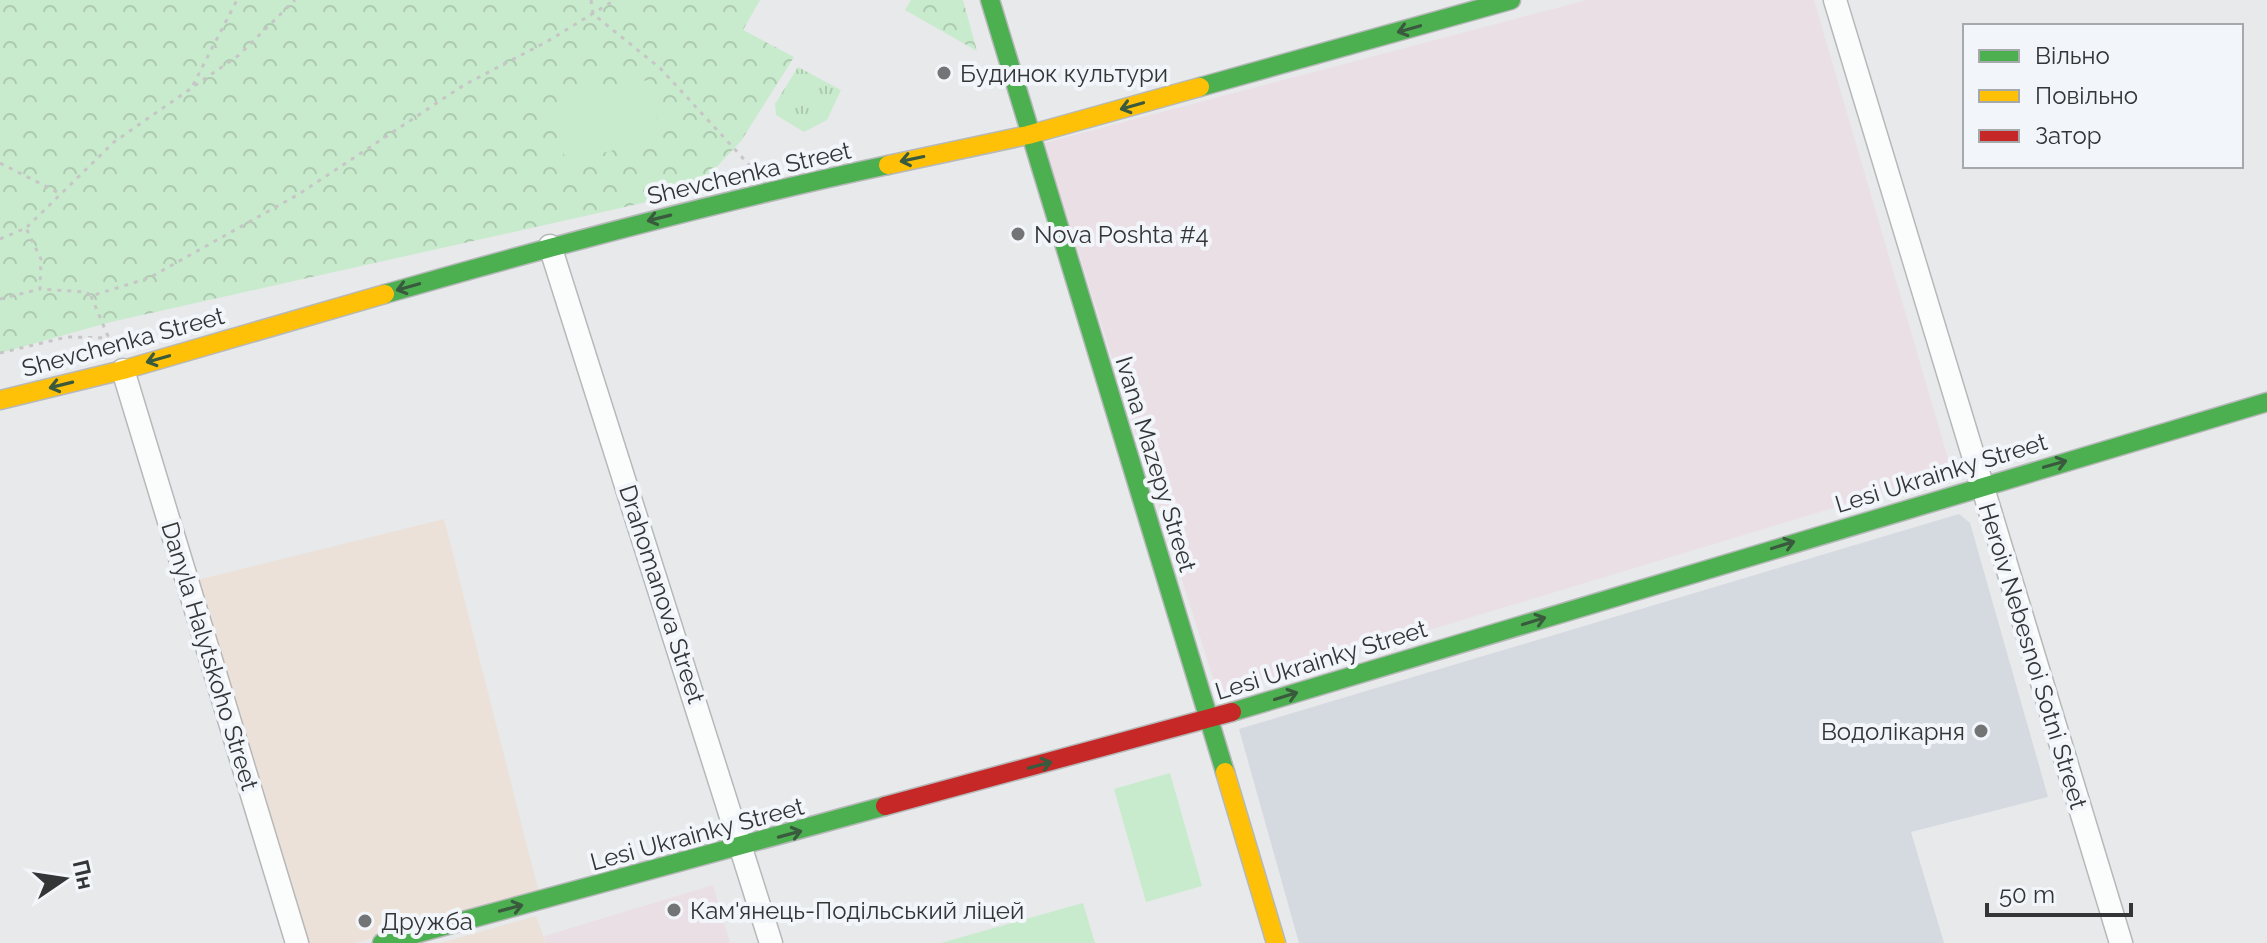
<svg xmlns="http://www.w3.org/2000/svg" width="2267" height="943" font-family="Raleway,sans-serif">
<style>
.commercial{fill:#ebe1d9}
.education{fill:#ebdfe6}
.built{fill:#d4dae0}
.grass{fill:url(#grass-tufts)}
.forest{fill:url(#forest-crowns)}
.garden{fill:#c9ebcd}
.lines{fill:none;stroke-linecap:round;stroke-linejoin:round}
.street-casing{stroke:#b6b8b9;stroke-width:25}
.fast-casing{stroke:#b6b8b9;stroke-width:21}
.slow-casing{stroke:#b6b8b9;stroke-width:21}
.jam-casing{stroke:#b6b8b9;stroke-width:21}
.path{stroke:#c6c6c7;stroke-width:3;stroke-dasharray:4 6;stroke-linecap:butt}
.street{stroke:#fbfcfc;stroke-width:22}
.fast{stroke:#4caf50;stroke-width:18}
.slow{stroke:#ffc107;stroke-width:18}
.jam{stroke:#c62828;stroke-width:18}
.oneway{stroke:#3a5a3e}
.poi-dot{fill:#727475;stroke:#f2f6fa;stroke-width:3}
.labels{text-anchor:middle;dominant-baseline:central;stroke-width:8;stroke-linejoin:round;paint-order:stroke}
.poi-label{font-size:24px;fill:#333536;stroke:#f2f6fa;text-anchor:start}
.street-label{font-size:24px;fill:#333536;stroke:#f2f6fa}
</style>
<defs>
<pattern id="grass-tufts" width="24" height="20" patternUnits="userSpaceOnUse" patternTransform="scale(2)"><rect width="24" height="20" fill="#c9ebcd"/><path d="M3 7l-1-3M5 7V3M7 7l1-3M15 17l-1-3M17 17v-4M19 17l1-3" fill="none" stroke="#adcab1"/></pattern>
<pattern id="forest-crowns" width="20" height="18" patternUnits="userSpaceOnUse" patternTransform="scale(2)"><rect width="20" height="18" fill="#c9ebcd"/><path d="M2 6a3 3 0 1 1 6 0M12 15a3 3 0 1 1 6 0" fill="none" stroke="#adcab1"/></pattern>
</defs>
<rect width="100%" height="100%" fill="#e7e9eb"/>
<!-- commercial -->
<g class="commercial">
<path d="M444 519 539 893 355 943H307L197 580Z"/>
<path d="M536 916 546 943H440Z"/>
</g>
<!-- education -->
<g class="education">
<path d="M1587 0H1814L1952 472 1218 694 1044 143Z"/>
<path d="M713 885 730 943H546L544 936Z"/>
</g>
<!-- built -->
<path class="built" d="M1959 514 1970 523 2048 797 1911 832 1944 943H1299L1239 729Z"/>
<!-- grass -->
<path class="grass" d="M798 67 841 90 827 120 804 132 776 115 775 104Z"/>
<!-- forest -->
<g class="forest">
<path d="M0 0H760L743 30 794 57 741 141 707 177 665 198 111 322 0 353Z"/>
<path d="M911 0H963L977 51 905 10Z"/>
</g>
<!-- garden -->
<g class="garden">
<path d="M648 80 661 137 566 163 552 103Z"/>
<path d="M1170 773 1202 886 1146 902 1114 789Z"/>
<path d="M1083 903 1095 943H941Z"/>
</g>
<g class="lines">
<defs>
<g id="street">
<path d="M1835 0 2121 943"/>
<path d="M550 246 771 943"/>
<path d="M123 370 297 943"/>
</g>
<g id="fast">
<path d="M990 0 1225 772"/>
<path d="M1200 87 1511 0"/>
<path d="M385 294C552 246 719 201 888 165"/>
<path d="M1232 712 2267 402"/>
<path d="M382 943 885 806"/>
</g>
<g id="slow">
<path d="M888 165 1028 135 1200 87"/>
<path d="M0 400 123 370 385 294"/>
<path d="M1225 772 1276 943"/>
</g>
<path id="jam" d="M885 806 1232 712"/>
</defs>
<!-- street casing -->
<use href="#street" class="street-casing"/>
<!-- fast casing -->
<use href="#fast" class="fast-casing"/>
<!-- slow casing -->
<use href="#slow" class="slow-casing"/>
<!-- jam casing -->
<use href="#jam" class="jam-casing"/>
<!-- path -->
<g class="path">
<path d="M591 0 593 14 660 68 752 168"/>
<path d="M193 85 237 0"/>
<path d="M0 163 57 192"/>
<path d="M27 227 114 142 239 55 295 0"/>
<path d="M0 239 26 228 41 259 40 289 86 292 91 296 149 278 299 194 464 85 548 41 615 0"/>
<path d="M91 296 113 348"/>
<path d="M0 299 40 289"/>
<path d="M0 353 67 337 109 338"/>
</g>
<!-- street -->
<use href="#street" class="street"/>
<!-- fast -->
<use href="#fast" class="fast"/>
<!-- slow -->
<use href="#slow" class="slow"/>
<!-- jam -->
<use href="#jam" class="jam"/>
</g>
<!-- one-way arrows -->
<defs><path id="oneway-shaft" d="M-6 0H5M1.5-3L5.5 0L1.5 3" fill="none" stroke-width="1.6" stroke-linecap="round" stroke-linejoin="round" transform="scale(2)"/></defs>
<g class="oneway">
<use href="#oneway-shaft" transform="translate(1409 29) rotate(164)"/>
<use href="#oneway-shaft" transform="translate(1132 106) rotate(164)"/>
<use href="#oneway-shaft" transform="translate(912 159) rotate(168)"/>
<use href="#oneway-shaft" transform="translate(659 218) rotate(166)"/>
<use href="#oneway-shaft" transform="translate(408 287) rotate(164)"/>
<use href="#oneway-shaft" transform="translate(158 359) rotate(164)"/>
<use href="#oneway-shaft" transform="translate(61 385) rotate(166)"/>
<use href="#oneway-shaft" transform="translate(2055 464) rotate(-16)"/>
<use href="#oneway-shaft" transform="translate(1783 545) rotate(-17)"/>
<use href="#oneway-shaft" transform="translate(1534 621) rotate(-17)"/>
<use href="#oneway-shaft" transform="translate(1286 696) rotate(-17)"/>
<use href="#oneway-shaft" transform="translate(1040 765) rotate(-15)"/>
<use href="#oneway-shaft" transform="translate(790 834) rotate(-15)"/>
<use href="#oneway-shaft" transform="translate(511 908) rotate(-15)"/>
</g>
<!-- markers -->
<g class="poi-dot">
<circle cx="944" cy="73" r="8"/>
<circle cx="1018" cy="234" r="8"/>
<circle cx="1981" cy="731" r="8"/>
<circle cx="674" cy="910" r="8"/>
<circle cx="365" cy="921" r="8"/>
</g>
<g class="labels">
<!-- poi labels -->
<g class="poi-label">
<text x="960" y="73">Будинок культури</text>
<text x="1034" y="234">Nova Poshta #4</text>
<text x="1965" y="731" text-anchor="end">Водолікарня</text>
<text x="690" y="910">Кам'янець-Подільський ліцей</text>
<text x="381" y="921">Дружба</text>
</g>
<!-- street labels -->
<g class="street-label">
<text transform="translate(749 173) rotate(-13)">Shevchenka Street</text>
<text transform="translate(123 342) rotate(-15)">Shevchenka Street</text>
<text transform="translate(1156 464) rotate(73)">Ivana Mazepy Street</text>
<text transform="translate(1941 473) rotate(-17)">Lesi Ukrainky Street</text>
<text transform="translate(662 594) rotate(72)">Drahomanova Street</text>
<text transform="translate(210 656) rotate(73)">Danyla Halytskoho Street</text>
<text transform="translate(2033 656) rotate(73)">Heroiv Nebesnoi Sotni Street</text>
<text transform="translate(1321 660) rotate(-17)">Lesi Ukrainky Street</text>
<text transform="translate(697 834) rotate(-15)">Lesi Ukrainky Street</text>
</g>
</g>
<!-- legend -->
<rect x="1963" y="24" width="280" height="144" fill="#f2f6fa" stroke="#a6a9ac" stroke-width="2"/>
<rect x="1979" y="50" width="40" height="12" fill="#4caf50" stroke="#a6a9ac" stroke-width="2"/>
<text x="2035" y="64" font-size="24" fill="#333536">Вільно</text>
<rect x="1979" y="90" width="40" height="12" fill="#ffc107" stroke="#a6a9ac" stroke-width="2"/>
<text x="2035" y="104" font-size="24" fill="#333536">Повільно</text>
<rect x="1979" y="130" width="40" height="12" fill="#c62828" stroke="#a6a9ac" stroke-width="2"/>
<text x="2035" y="144" font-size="24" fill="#333536">Затор</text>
<!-- north arrow -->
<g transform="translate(64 879) rotate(77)" stroke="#f2f6fa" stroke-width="6" paint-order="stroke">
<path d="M0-6L14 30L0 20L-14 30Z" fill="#333536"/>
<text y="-12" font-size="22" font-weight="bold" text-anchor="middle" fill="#333536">Пн</text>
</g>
<!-- scale -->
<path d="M1987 903v12h144v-12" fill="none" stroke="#333536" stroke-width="4"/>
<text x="1999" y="903" font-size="24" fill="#333536" stroke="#f2f6fa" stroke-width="6" paint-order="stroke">50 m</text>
</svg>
